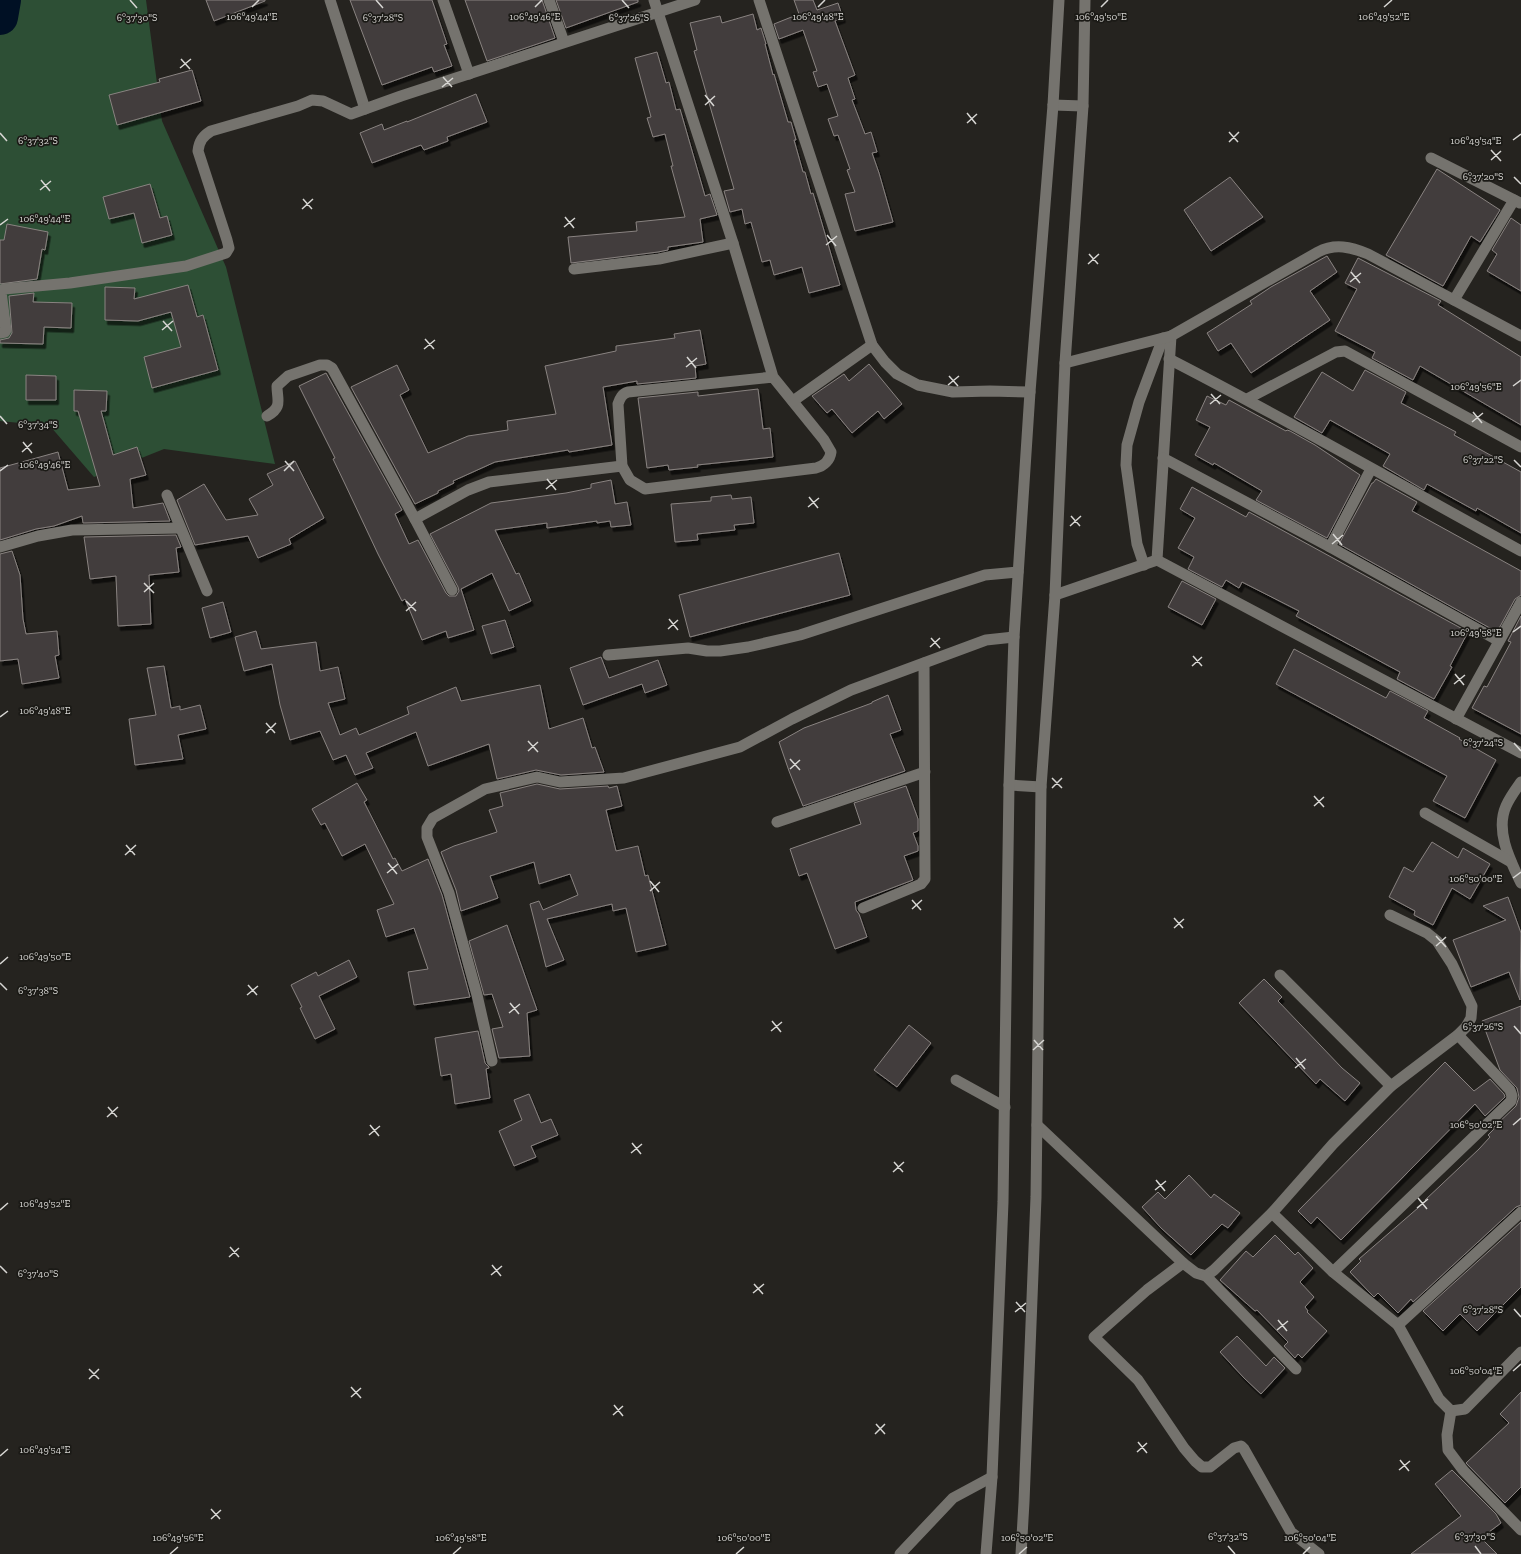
<svg xmlns="http://www.w3.org/2000/svg" width="1521" height="1554" font-family="'Zilla Slab',serif">
<style>
.green{fill:#2d4f35}
.lines{fill:none;stroke-linecap:round;stroke-linejoin:round}
.river{stroke:#001024;stroke-width:36}
.building{fill:#423d3c;stroke:#898381;filter:url(#shadow)}
.service{stroke:#75736e;stroke-width:11}
.minor{stroke:#75736e;stroke-width:11}
.ticks{fill:none;stroke:#d7d6d3;stroke-width:1.5}
.ticks-label{font-size:10px;text-anchor:middle;fill:#d7d6d3;stroke:#1b1a16;stroke-width:3.5;stroke-linejoin:round;paint-order:stroke}
</style>
<defs>
<filter id="shadow"><feDropShadow dx="2.5" dy="4.5" stdDeviation="0" flood-color="#0009"/></filter>
</defs>
<rect width="100%" height="100%" fill="#25231f"/>
<!-- green -->
<path class="green" d="M0 0H146L162 121 226 267 275 464 164 449 94 477 50 426 0 421Z"/>
<g class="lines">
<!-- river -->
<path class="river" d="M0 17 3 0"/>
</g>
<!-- building -->
<g class="building">
<path d="M206 0H265V1L214 21Z"/>
<path d="M350 0H432L447 44 444 45 452 66 434 72 432 67 382 85Z"/>
<path d="M465 0H542L555 38 487 61Z"/>
<path d="M556 0H638V2L566 28Z"/>
<path d="M794 0H813L817 10 838 3 843 18 835 21 855 75 848 78 855 99 852 100 865 134 871 132 877 152 872 153 879 173 893 222 855 231 845 194 855 192 847 170 850 169 838 135 834 136 828 119 838 116 827 84 818 87 813 72 817 71 803 30 779 39 774 24 799 14Z"/>
<path d="M753 14 757 30 761 28 766 44H765L773 75 774 74 788 122H791L796 140H794L803 172H805L811 194 813 193 840 285 809 293 802 267 774 275 770 260 762 262 751 222 745 224 742 209 730 212 724 191 734 189 694 51 697 50 690 23 720 16 722 23Z"/>
<path d="M657 52 666 83 669 82 676 110 680 109 705 196 710 194 717 215 700 219 703 242 668 247V250L658 252 571 263 568 237 637 231 636 222 685 217 671 166H673L665 134 653 137 647 118 651 117 635 58Z"/>
<path d="M192 70 201 101 117 125 109 95 160 82 159 79Z"/>
<path d="M476 94 487 122 447 137 448 141 424 150 421 145 372 163 360 133 382 124 384 130 407 121V122Z"/>
<path d="M1437 169 1500 210 1480 242 1471 236 1443 286 1386 255Z"/>
<path d="M1230 177 1263 217 1211 251 1184 210Z"/>
<path d="M150 184 160 218 167 216 172 235 142 243 134 213 109 219 103 197Z"/>
<path d="M1511 218 1521 225V291L1487 271 1497 254 1492 250Z"/>
<path d="M7 224 48 232 45 250 42 249 37 279 0 284V240H4Z"/>
<path d="M1327 256 1337 272 1310 291 1330 320 1251 373 1231 343 1218 351 1207 333 1252 304 1250 301 1271 287Z"/>
<path d="M1358 258 1441 301 1438 305 1521 357V425L1420 366 1413 380 1372 358 1375 352 1335 331 1357 289 1345 283Z"/>
<path d="M188 285 197 317 203 315 218 370 152 388 144 357 181 347 171 312 138 321 105 320V287L135 288 134 299Z"/>
<path d="M34 293 33 302 72 303 71 328 44 327 43 344 0 343V340L9 338 12 333 9 296Z"/>
<path d="M700 330 706 364 695 366 696 378 637 384V381L603 387 612 445 569 452 568 450 495 462 453 481 454 483 438 491V493L415 504 351 387 397 365 409 390 400 395 428 453 468 436 508 430 507 421 556 414 545 366 616 351V346L675 338 674 334Z"/>
<path d="M869 364 902 404 884 419 878 411 852 433 832 409 827 413 812 396 844 374 849 381Z"/>
<path d="M1365 370 1406 392 1401 403 1456 432 1454 435 1521 472V533L1477 508 1476 511 1427 484 1424 490 1383 466 1390 454 1330 420 1322 433 1294 417 1322 372 1353 391Z"/>
<path d="M326 373 402 510 395 514 409 544 418 540 446 593 449 596H456L459 591 458 587 430 534 491 503 566 493 591 488V484L611 480 615 504 627 502 631 525 611 527 610 521 597 523V521L547 528V523L495 530 516 574 519 573 531 601 509 611 492 573 461 589 474 630 448 638 446 631 422 640 405 599 402 601 378 554 345 484 333 459 335 458 299 386Z"/>
<path d="M26 375 56 376V400H26Z"/>
<path d="M758 389 763 429 770 428 773 457 697 465 698 467 669 470 668 465 647 468 638 398 698 392V396Z"/>
<path d="M74 390 107 391 106 411H101L113 455 137 447 146 475 130 479 133 508 163 503 170 521 83 523 82 516 54 526 36 529 0 540V468L58 452 68 490 100 486 78 411H74Z"/>
<path d="M1207 396 1226 405 1229 400 1286 431 1287 430 1290 431 1315 445 1360 475 1327 538 1256 500 1262 491 1214 463 1213 465 1195 455 1210 427 1196 420Z"/>
<path d="M295 461 324 518 289 539 291 544 258 558 248 536 195 545 177 500 204 484 226 520 258 515 249 499 273 485 267 474Z"/>
<path d="M1376 479 1417 502 1412 511 1521 571V595L1515 599 1497 632 1339 544 1372 483H1373Z"/>
<path d="M1192 487 1246 517 1249 512 1468 632 1450 666 1452 667 1434 699 1397 679 1400 672 1296 616 1299 611 1242 582 1239 588 1226 580 1222 587 1188 569 1194 557 1178 548 1195 518 1180 509Z"/>
<path d="M731 495 732 499 751 497 754 523 734 525 735 530 697 534 698 540 675 542 671 504 711 501V497Z"/>
<path d="M176 535 181 547 176 548 179 572 149 575 151 624 118 626 116 576 90 579 84 537Z"/>
<path d="M12 551 20 575 23 619 26 634 57 631 59 655 55 656 59 678 22 684 18 659 0 661V554Z"/>
<path d="M839 553 850 595 690 637 679 595Z"/>
<path d="M1182 581 1216 599 1202 625 1168 607Z"/>
<path d="M223 602 231 632 210 638 202 608Z"/>
<path d="M1521 616V734L1472 708 1484 686 1487 687 1511 642 1508 641Z"/>
<path d="M505 620 514 647 491 654 482 626Z"/>
<path d="M256 631 261 649 316 642 320 671 338 667 345 699 328 703 340 735 356 728 359 735 409 714 407 707 456 687 461 701 540 685 549 729 583 718 592 748 595 747 604 772 561 775 536 770 497 779 489 744 428 766 416 732 366 753 373 768 355 775 346 755 333 760 320 731 290 740 280 705 272 664 244 671 235 637Z"/>
<path d="M1294 649 1386 698 1390 691 1428 711 1424 718 1460 738 1459 739 1496 760 1465 818 1433 801 1447 776 1276 684Z"/>
<path d="M601 657 609 678 658 660 667 685 645 693 642 684 583 705 570 668Z"/>
<path d="M164 666 171 708 180 706V710L200 705 206 729 178 735 183 759 135 765 129 719 156 715 147 668Z"/>
<path d="M888 695 901 730 890 734 905 771 803 806 789 771 779 742 804 728 872 703V702Z"/>
<path d="M357 783 367 800 364 802 393 859 395 858 402 871 428 859 442 895 470 997 414 1005 408 972 428 969 414 928 386 937 377 910 394 904 365 844 342 856 325 823 321 825 312 809Z"/>
<path d="M537 784 560 789 608 786 609 788 617 786 622 806 606 810 616 851 638 846 645 876 648 875 666 945 636 952 626 908 613 911 612 904 547 919 564 960 546 967 530 904 539 901 543 910 578 895 570 874 539 884 534 862 490 876 498 898 461 911 456 890 441 852 454 846 497 832 489 810 503 806 500 793Z"/>
<path d="M906 786 918 819V831L913 833 918 846V851L904 856 913 880 855 902 856 910 859 914 867 937 835 949 807 873 799 876 790 849 861 824 854 803Z"/>
<path d="M1432 842 1458 858 1463 848 1490 864 1470 899 1452 888 1433 925 1414 915 1415 911 1389 897 1404 867 1413 872Z"/>
<path d="M1508 897 1521 933 1520 1000 1509 972 1471 987 1453 940 1506 920 1483 906Z"/>
<path d="M507 925 537 1010 527 1013 530 1056 499 1058 492 1029 503 1027 492 994 484 995 469 941Z"/>
<path d="M349 960 357 977 319 996 335 1029 315 1039 300 1008 302 1007 291 985 316 972 318 976Z"/>
<path d="M1264 979 1282 997 1278 1001 1342 1068 1360 1083 1345 1101 1320 1079 1316 1084 1239 1003Z"/>
<path d="M1521 1006V1205L1516 1207 1413 1302 1411 1299 1398 1313 1378 1293 1374 1297 1372 1295 1350 1272 1361 1261 1359 1259 1426 1201 1425 1200 1441 1185 1479 1149 1490 1137 1488 1135 1494 1129 1493 1128 1516 1106 1519 1097 1517 1088 1500 1070 1482 1021Z"/>
<path d="M909 1025 931 1043 897 1087 874 1070Z"/>
<path d="M478 1031 485 1063 489 1067V1068L486 1069 490 1098 455 1104 451 1074 441 1076 435 1038Z"/>
<path d="M1445 1062 1474 1091 1490 1079 1504 1094 1505 1097 1485 1116 1475 1104 1341 1240 1317 1217 1311 1224 1298 1211Z"/>
<path d="M529 1094 541 1123 551 1119 558 1135 531 1146 536 1157 514 1166 499 1131 522 1120 514 1100Z"/>
<path d="M1189 1175 1211 1198 1214 1194 1240 1213 1228 1228 1222 1224 1191 1255 1161 1228 1142 1207 1158 1192 1165 1199Z"/>
<path d="M1521 1222V1287L1477 1331 1460 1314 1443 1331 1423 1311Z"/>
<path d="M1275 1235 1295 1255 1298 1252 1313 1268 1300 1282 1314 1297 1305 1307 1308 1311 1307 1312 1327 1331 1302 1358 1298 1354 1295 1358 1284 1346 1288 1342 1257 1310 1255 1311 1220 1280 1246 1251 1253 1257Z"/>
<path d="M1237 1336 1266 1366 1274 1357 1285 1368 1261 1394 1244 1378 1220 1352Z"/>
<path d="M1521 1392V1487L1505 1503 1466 1463 1509 1423 1500 1414Z"/>
<path d="M1452 1470 1496 1514 1501 1523 1481 1538 1497 1554H1411L1461 1516 1435 1484Z"/>
</g>
<g class="lines">
<!-- service -->
<path class="service" d="M1144 565 1137 544 1126 465 1127 445 1139 402 1163 338"/>
<!-- minor -->
<g class="minor">
<path d="M330 0 365 109"/>
<path d="M443 0 469 74"/>
<path d="M549 0 564 42"/>
<path d="M654 0 733 243 773 377 824 440 831 452C830 460 824 466 816 468L645 489 630 480 622 466 618 404C620 398 622 394 628 392L773 377"/>
<path d="M759 0 872 345 885 362 897 374 918 385 953 392 990 391 1030 392"/>
<path d="M1053 105 1083 106"/>
<path d="M1431 158 1520 203"/>
<path d="M574 269 659 259 733 243"/>
<path d="M1454 300 1514 200"/>
<path d="M0 333 5 332 6 330 1 292 4 289 70 283 186 266 226 253 229 248 227 240 198 151C199 141 203 136 211 131L298 106 312 100 323 101 351 114 401 96 695 0"/>
<path d="M1171 336 1157 560 1521 753"/>
<path d="M1169 359C1288 420 1404 487 1521 551"/>
<path d="M1065 363 1171 336 1318 252C1335 243 1351 247 1368 254L1521 336"/>
<path d="M1247 399 1336 352 1345 351 1521 447"/>
<path d="M793 401 872 345"/>
<path d="M267 416C283 407 277 400 277 386L288 376 320 365H327L332 368 415 519 452 590"/>
<path d="M1163 458 1330 547 1499 641"/>
<path d="M167 495 207 591"/>
<path d="M415 519 468 490 489 482 622 466"/>
<path d="M0 547 38 536 72 530 180 528"/>
<path d="M1330 547 1371 469"/>
<path d="M1055 595 1157 560"/>
<path d="M608 655 688 648 707 651H720L748 647 800 635 985 575 1018 572"/>
<path d="M1456 719 1521 602"/>
<path d="M1521 782C1516 789 1510 797 1506 806 1495 831 1510 860 1521 883"/>
<path d="M1009 785 1041 787"/>
<path d="M1425 813 1511 862"/>
<path d="M777 822 925 772"/>
<path d="M863 908 921 884 925 879 924 663"/>
<path d="M1280 975 1391 1086"/>
<path d="M492 1061 477 995 449 893 427 837V828L433 818 485 789 537 777 560 782 624 778 740 747 792 719 851 690 986 640 1014 637"/>
<path d="M956 1080 1005 1107"/>
<path d="M1037 1125 1183 1263 1196 1273 1206 1276 1214 1270 1272 1213 1333 1144 1391 1086 1458 1035 1466 1027 1471 1018 1472 1006 1452 964 1437 941 1427 933 1390 915"/>
<path d="M1272 1213 1333 1272 1398 1325 1521 1212"/>
<path d="M1183 1263 1147 1290 1094 1337 1138 1380 1184 1448 1195 1461 1202 1467H1210L1234 1448 1241 1446 1244 1449 1291 1532 1319 1554"/>
<path d="M1333 1272 1511 1101 1512 1096 1510 1090 1458 1035"/>
<path d="M1206 1276 1296 1369"/>
<path d="M1398 1325 1439 1399 1451 1411 1465 1409 1521 1352"/>
<path d="M1451 1411 1447 1435 1448 1450 1463 1470 1521 1530"/>
<path d="M900 1554 953 1498 992 1477"/>
<path d="M986 1554 992 1477 1003 1202 1009 785 1014 637 1030 392 1053 105 1059 0"/>
<path d="M1021 1554 1024 1502 1036 1197 1041 787 1055 595 1065 363 1083 106 1085 0"/>
</g>
</g>
<!-- ticks -->
<path class="ticks" d="M130 0 137 8M376 0 383 8M622 0 629 8M252 7 259 0M535 7 542 0M818 7 825 0M1101 7 1108 0M1384 7 1392 0M181 59 190 69M180 68 191 59M443 77 452 87M442 87 453 78M705 95 714 106M705 105 715 96M967 113 976 124M967 123 977 114M1229 132 1238 142M0 133 7 141M1513 140 1521 134M1229 142 1239 132M1491 150 1501 161M1491 160 1501 151M1514 177 1521 184M41 180 50 191M40 190 51 181M303 199 312 209M302 209 313 199M565 217 574 228M0 225 8 219M564 227 575 218M827 235 836 246M826 245 837 236M1089 254 1098 264M1088 264 1099 254M1351 272 1360 283M1350 282 1361 273M163 321 172 331M162 330 173 321M425 339 434 349M424 349 435 340M687 357 696 368M686 367 697 358M949 376 958 386M948 385 959 376M1513 386 1521 380M1211 394 1220 404M1210 404 1221 395M1473 412 1482 423M0 416 7 424M1472 422 1483 413M23 442 32 453M22 452 32 443M1514 460 1521 467M285 461 294 471M0 471 8 465M284 471 294 461M547 479 556 490M546 489 557 480M809 497 818 508M808 507 819 498M1071 516 1080 526M1070 526 1081 516M1333 534 1342 545M1332 544 1343 535M144 583 154 593M144 592 154 583M406 601 416 611M406 611 416 602M669 619 678 630M668 629 678 620M1513 632 1521 626M931 638 940 648M930 647 940 638M1193 656 1202 666M1192 666 1202 657M1455 674 1464 685M1454 684 1465 675M0 717 8 711M266 723 275 733M266 733 276 723M528 741 538 752M1514 743 1521 751M528 751 538 742M790 759 800 770M790 769 800 760M1052 778 1062 788M1052 788 1062 778M1314 796 1324 807M1314 806 1324 797M126 845 135 855M125 855 136 845M388 863 397 874M387 873 398 864M1513 878 1521 872M650 881 659 892M650 891 660 882M912 900 921 910M912 909 922 900M1174 918 1183 928M1174 928 1184 919M1436 936 1446 947M1436 946 1446 937M0 964 8 957M0 983 7 990M248 985 257 995M247 995 258 986M510 1003 519 1014M509 1013 520 1004M772 1021 781 1032M1514 1026 1521 1034M771 1031 782 1022M1034 1040 1043 1050M1033 1050 1044 1040M1296 1058 1305 1069M1295 1068 1306 1059M108 1107 117 1117M107 1117 118 1107M370 1125 379 1136M1513 1125 1521 1118M369 1135 380 1126M632 1143 641 1154M631 1153 642 1144M894 1162 903 1172M893 1172 904 1162M1156 1180 1165 1191M1155 1190 1166 1181M1418 1198 1427 1209M1417 1208 1428 1199M0 1210 8 1203M230 1247 239 1257M229 1257 239 1248M492 1265 501 1276M0 1266 7 1273M491 1275 502 1266M754 1284 763 1294M753 1293 764 1284M1016 1302 1025 1312M1514 1309 1521 1317M1015 1312 1026 1303M1278 1320 1287 1331M1277 1330 1288 1321M89 1369 99 1379M1513 1371 1521 1364M89 1379 99 1369M351 1387 361 1398M351 1397 361 1388M614 1405 623 1416M613 1415 623 1406M876 1424 885 1434M875 1434 885 1424M1138 1442 1147 1453M1137 1452 1147 1443M0 1456 8 1449M1400 1460 1409 1471M1399 1470 1410 1461M211 1509 220 1519M211 1519 221 1510M1228 1546 1235 1554M1475 1546 1481 1554M170 1554 178 1547M453 1554 461 1547M736 1554 744 1547M1019 1554 1027 1547M1303 1554 1310 1547"/>
<g class="ticks-label">
<text x="252" y="20">106°49'44"E</text>
<text x="535" y="20">106°49'46"E</text>
<text x="818" y="20">106°49'48"E</text>
<text x="1101" y="20">106°49'50"E</text>
<text x="1384" y="20">106°49'52"E</text>
<text x="137" y="21">6°37'30"S</text>
<text x="383" y="21">6°37'28"S</text>
<text x="629" y="21">6°37'26"S</text>
<text x="1476" y="144">106°49'54"E</text>
<text x="38" y="144">6°37'32"S</text>
<text x="1483" y="180">6°37'20"S</text>
<text x="45" y="222">106°49'44"E</text>
<text x="1476" y="390">106°49'56"E</text>
<text x="38" y="428">6°37'34"S</text>
<text x="1483" y="463">6°37'22"S</text>
<text x="45" y="468">106°49'46"E</text>
<text x="1476" y="636">106°49'58"E</text>
<text x="45" y="714">106°49'48"E</text>
<text x="1483" y="746">6°37'24"S</text>
<text x="1476" y="882">106°50'00"E</text>
<text x="45" y="960">106°49'50"E</text>
<text x="38" y="994">6°37'38"S</text>
<text x="1483" y="1030">6°37'26"S</text>
<text x="1476" y="1128">106°50'02"E</text>
<text x="45" y="1207">106°49'52"E</text>
<text x="38" y="1277">6°37'40"S</text>
<text x="1483" y="1313">6°37'28"S</text>
<text x="1476" y="1374">106°50'04"E</text>
<text x="45" y="1453">106°49'54"E</text>
<text x="1228" y="1540">6°37'32"S</text>
<text x="1475" y="1540">6°37'30"S</text>
<text x="178" y="1541">106°49'56"E</text>
<text x="461" y="1541">106°49'58"E</text>
<text x="744" y="1541">106°50'00"E</text>
<text x="1027" y="1541">106°50'02"E</text>
<text x="1310" y="1541">106°50'04"E</text>
</g>
</svg>
